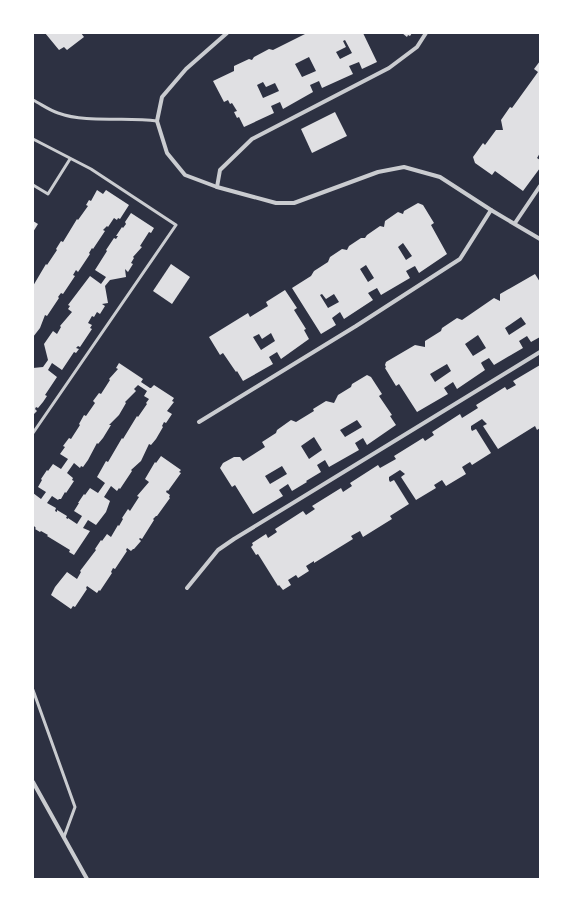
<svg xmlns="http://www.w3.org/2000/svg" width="573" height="912" font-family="Helvetica,sans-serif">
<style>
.building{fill:#e0e0e3;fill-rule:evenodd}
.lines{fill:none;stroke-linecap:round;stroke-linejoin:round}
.service{stroke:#caccd0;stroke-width:3}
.minor{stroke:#caccd0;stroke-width:4}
</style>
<rect width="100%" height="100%" fill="#2d3142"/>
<!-- building -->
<g class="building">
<path d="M45 33H81L84 37 67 50 64 47 59 50Z"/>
<path d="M307 33H363L377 62 362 69 359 62 349 66 353 74 322 88 319 81 310 85 313 92 283 109 280 102 271 106 274 113 244 127 239 117 237 118 234 112 237 111 232 103 230 104 228 100 224 102 213 81 234 71V66L249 59 252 60 254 57 269 49 273 50ZM345 40 352 53 340 59 336 52 346 47 343 41ZM309 57 316 71 302 77 295 64ZM263 82 266 87 275 83 279 91 263 98 257 85Z"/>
<path d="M402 33H412L410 36 408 35 407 37Z"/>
<path d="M540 61V153L537 158 540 160V168L523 191 495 171 492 175 475 163 473 157 483 143 485 145 496 130H503L501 120 510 107 512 108 538 72 534 69Z"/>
<path d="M335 112 347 136 312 153 301 129Z"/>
<path d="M97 190 103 194 106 190 129 205 120 219 118 218 117 220 114 218 108 227 107 226 103 230 105 231 93 249 92 248 89 253 90 254 78 272 76 270 73 275 75 276 63 294 61 293 58 297 59 298 47 316 45 315 40 328 33 337V286L46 264 47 265 57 250 56 249 61 241 63 242 77 219 78 220 88 206 86 205 89 200 91 201Z"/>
<path d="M418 203 423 205 434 223 431 225 447 254 419 273 415 266 413 267 406 271 410 278 381 295 377 288 368 293 373 300 344 319 340 312 332 318 336 325 321 334 292 288 311 276 314 271 328 262 330 257 342 249 347 250 349 246 361 238H365L367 235 380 226 384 227 385 221 398 212 403 214 404 211ZM403 243 412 256 406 260 398 247ZM366 265 374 278 368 282 360 269ZM322 294 326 299 334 294 339 302 328 308 320 295Z"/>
<path d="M131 213 154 228 151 233 149 232 140 246 142 247 133 257 134 258 131 263 133 264 128 272 125 269 126 277 110 280 105 286 108 303 102 304 105 306 100 314 97 312 94 317 92 316 88 323 92 325 90 328 92 329 80 347 78 346 76 348 79 349 76 353 74 352 62 370 52 363 48 370 57 377 45 395 47 396 43 402 38 408 36 407 35 409 37 411 33 415V368L43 367 48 360 44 344 53 331 57 334 61 327 60 326 72 312 68 309 70 306 68 305 90 276 101 284 106 277 95 270 107 251 106 250 114 238 116 239 118 236H116L122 227 123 228 126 224 125 222Z"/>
<path d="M33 221 38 224 33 232Z"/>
<path d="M171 264 190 277 172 304 153 291Z"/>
<path d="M535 274 540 282V337L531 342 527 336 519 341 523 348 494 365 489 358 482 362 481 363 485 370 457 389 453 382 444 388 448 394 417 412 399 384 396 386 385 368 386 367 385 365 386 362 415 345 425 347V341L441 331 442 328 457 318 462 320 494 298 500 301V294ZM521 317 526 324 509 335 505 328ZM478 335 486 348 473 356 465 344ZM447 364 451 371 435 382 430 374Z"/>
<path d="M285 290 297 308 294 310 306 329 304 330 309 339 281 359 277 352 269 357 273 364 243 381 237 371 236 372 223 353 220 355 209 337 248 313 250 317 268 306 266 302ZM271 333 275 341 261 350 253 337 259 334 262 339Z"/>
<path d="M119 363 143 379 141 382 150 388H151L154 385 174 398 172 401 174 402 167 411 172 414 166 423 164 422 162 426 163 427 156 439 151 445 149 444 141 461 131 470 132 471 120 489 119 488 117 491 111 486 104 497 110 501 106 512 96 525 88 520 83 528 90 531 74 555 69 552 70 550 47 536 48 535 41 531 40 532 35 529 36 528 33 525V493L41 499 46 492 38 487 42 480 41 479 47 470 48 471 53 464 61 469 68 459 60 454 65 447 63 446 69 438 71 439 80 425 79 424 84 415 86 416 95 403 93 401 99 393 101 394 110 380 109 379 118 369 116 368ZM138 385 147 391 144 396 149 399 146 403 147 404 138 417 137 416 123 439 122 438 108 462 106 461 101 470 97 477 105 483 98 493 90 488 85 495 84 494 78 503H79L74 511 82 516 77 524 68 518V519L66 518 67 516 57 510V512L55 511 56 508 47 503 52 496 58 500 59 499H61L65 492 66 493 74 481 72 480 73 478 67 473 74 463 80 468 81 466 83 467 88 460 97 443 98 444 103 438 111 425H109L119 415 126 403 125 402 136 391 134 389Z"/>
<path d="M540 365V428L537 430 535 426 498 449 483 426 487 424 482 419 471 426V429L472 431 476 429 491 453 472 465 470 462 462 467 466 474 446 486 442 480 434 485 436 488 416 500 401 477 405 474 400 470 389 477V480L390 482 394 480 409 504 390 516 392 519 363 537 360 531 351 536 353 539 314 563V561L306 566 309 571 298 578 296 575 288 580 291 585 283 590 279 585 278 586 258 554 256 555 251 547 253 545 252 543 266 534 268 538 277 532 275 529 303 511 306 515 315 509 312 506 341 488 343 492 352 486 350 483 378 465 380 468 396 459 394 456 423 438 425 441 434 435 432 432 460 414 462 418 478 408 476 405 505 387 507 390 516 385 513 381Z"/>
<path d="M367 375 371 377 382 394 379 396 392 415 390 416 396 425 367 445 363 438 355 443 359 450 329 467 325 460 317 465 321 472 306 481 307 482 292 491 288 484 279 490 283 496 253 514 235 485 232 487 220 468 223 463 234 457H240L243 461 265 447 262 442 276 433 277 430 291 420 296 422 314 411 313 409 326 401 334 403 338 395 351 387 352 384ZM357 420 362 427 345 437 340 430ZM314 437 322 450 309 459 301 446ZM282 466 287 474 270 484 265 476Z"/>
<path d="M161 456 181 470 179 472 181 473 168 491 167 490 166 492 170 495 169 497 170 498 157 516H156L153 519 154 520 142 539 140 538 139 539 141 541 134 549H133L131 551 127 548 126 550 127 551 115 569 113 568 111 572 112 573 100 591 99 590 97 593 87 586 86 588 87 589 75 607 73 606 71 609 51 595 55 587 67 572 77 579 81 572 80 571 96 550 95 549 101 540 102 541 107 534 111 537 118 525 119 526 123 519 122 518 128 509 130 511 139 497 137 496 149 482 145 479 155 462 156 463Z"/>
</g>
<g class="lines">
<!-- service -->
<g class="service">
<path d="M33 100C41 104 49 110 58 113 89 124 124 116 157 121"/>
<path d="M33 139 91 169 176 225 33 433"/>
<path d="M33 185 48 194 70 159"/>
<path d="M33 690 75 807 64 837"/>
</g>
<!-- minor -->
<g class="minor">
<path d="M227 33 186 69 162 97 157 121 167 153 185 175 217 187 276 203H294L378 172 404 167 440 177 491 210 540 239"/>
<path d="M217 187 220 170 252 139 389 68 417 47 426 33"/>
<path d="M515 223 540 186"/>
<path d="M199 422 356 326 460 259 491 210"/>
<path d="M187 588 218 550 234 539 540 352"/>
<path d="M33 782 87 879"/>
</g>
</g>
<!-- border -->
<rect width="573" height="912" fill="none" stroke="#ffffff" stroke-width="68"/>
</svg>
